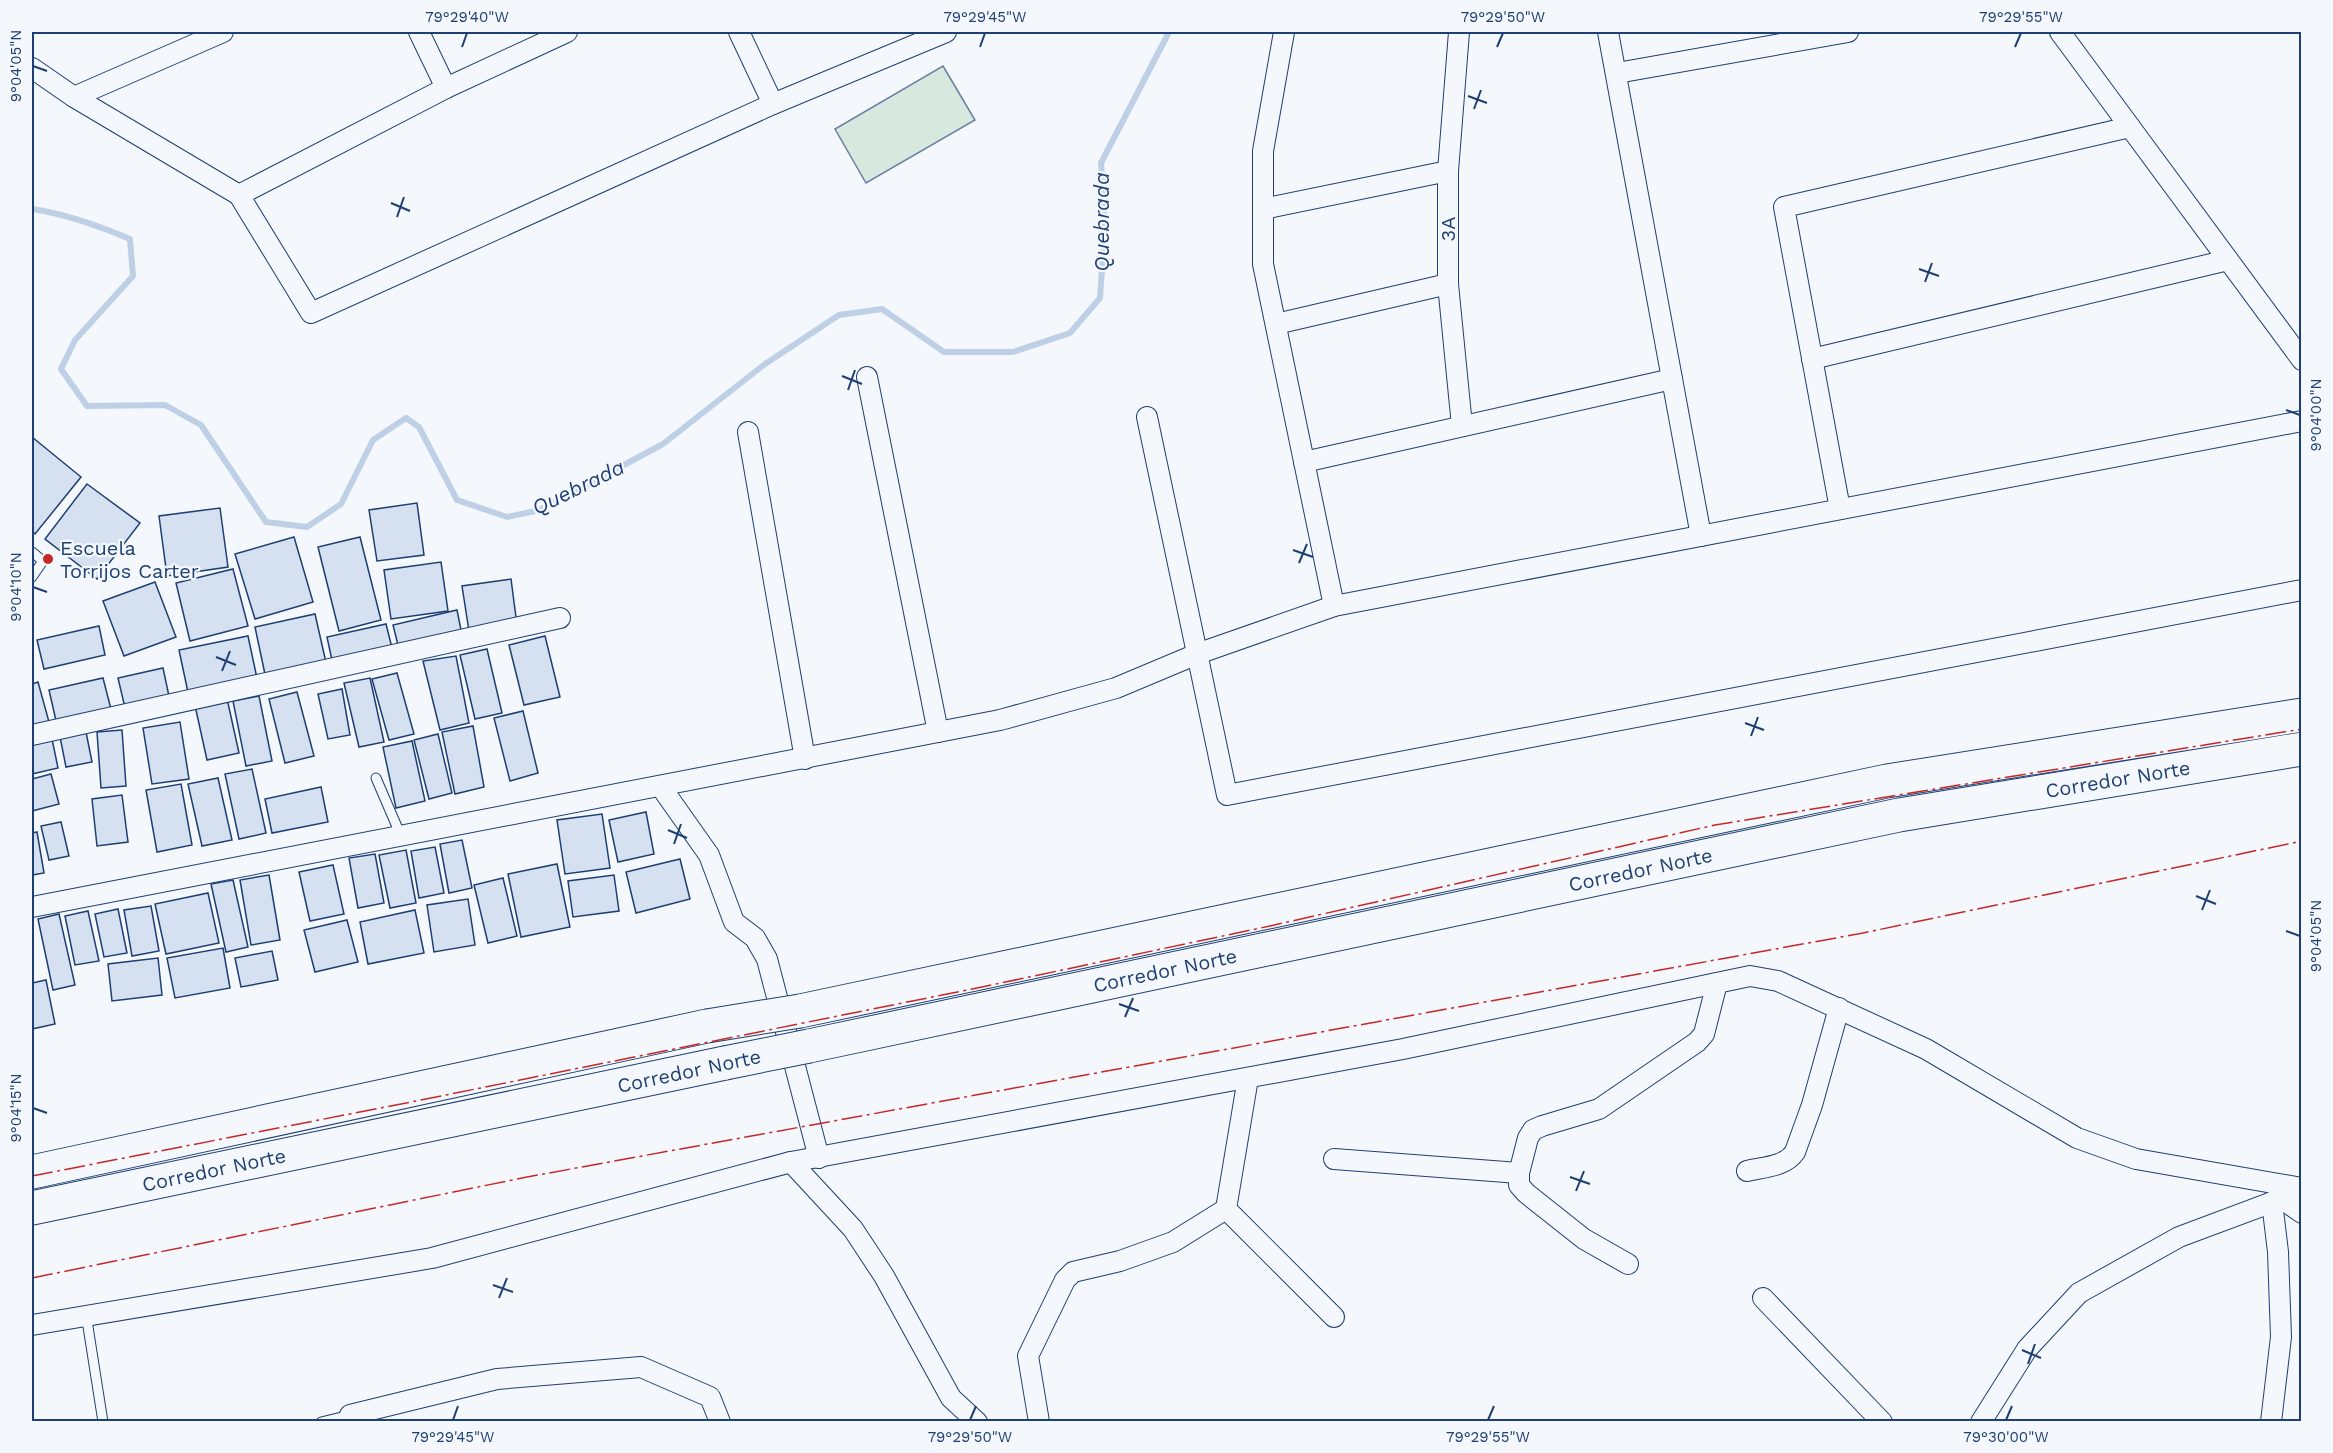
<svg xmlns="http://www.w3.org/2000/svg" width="2333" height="1453" font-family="'Work Sans',sans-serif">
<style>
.green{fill:#d7e8df;stroke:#687fa3;stroke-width:1.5}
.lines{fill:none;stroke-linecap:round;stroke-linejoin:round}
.stream{stroke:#bed0e5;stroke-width:6}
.building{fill:#d5e0f0;stroke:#1d3f73;stroke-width:1.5}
.lane-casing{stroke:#1d3f73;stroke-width:11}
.street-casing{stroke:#1d3f73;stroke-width:22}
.highway-casing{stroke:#1d3f73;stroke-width:35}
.lane{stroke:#f4f7fb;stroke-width:9}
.street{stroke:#f4f7fb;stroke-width:20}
.highway{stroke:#f4f7fb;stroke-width:33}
.highway-bridge-casing{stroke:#1d3f73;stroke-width:35;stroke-linecap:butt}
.highway-bridge{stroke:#f4f7fb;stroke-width:33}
.power{stroke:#c62828;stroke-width:1.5;stroke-dasharray:21 4.5 3 4.5;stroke-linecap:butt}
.ticks{fill:none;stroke:#1d3f73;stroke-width:2}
.poi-dot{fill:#c62828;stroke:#f4f7fb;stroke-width:2}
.labels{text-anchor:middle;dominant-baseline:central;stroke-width:4.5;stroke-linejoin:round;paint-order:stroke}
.street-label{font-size:20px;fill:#1d3f73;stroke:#f4f7fb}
.poi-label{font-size:20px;fill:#1d3f73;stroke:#f4f7fb;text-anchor:start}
.water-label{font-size:21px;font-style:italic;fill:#1d3f73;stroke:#f4f7fb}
.neatline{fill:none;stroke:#1d3f73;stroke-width:2}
.ticks-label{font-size:15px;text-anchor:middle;fill:#1d3f73}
</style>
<rect width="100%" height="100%" fill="#f4f7fb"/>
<!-- green -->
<path class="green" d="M943 66 975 120 866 183 835 129Z"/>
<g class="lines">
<!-- stream -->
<path class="stream" d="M32 209C66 214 97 225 130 239L133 276 75 340 61 369 87 406 165 405 201 425 266 522 307 527 341 504 373 440 406 418 419 427 457 500 507 517 540 510 663 444 765 364 839 315 882 309 944 352H1013L1070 333 1100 298 1105 227 1101 163 1169 32"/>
</g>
<!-- building -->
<g class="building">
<path d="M32 437 81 477 35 534 32 531Z"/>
<path d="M87 484 140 523 97 579 45 539Z"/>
<path d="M417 503 424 555 377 561 369 510Z"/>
<path d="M220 508 228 567 167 576 159 516Z"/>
<path d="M294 537 313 602 255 619 235 554Z"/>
<path d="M360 537 381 620 339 631 318 547Z"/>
<path d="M441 562 448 611 391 619 384 570Z"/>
<path d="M233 569 248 626 190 641 176 583Z"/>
<path d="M511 579 517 625 469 631 462 586Z"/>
<path d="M155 582 176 637 124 656 103 601Z"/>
<path d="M457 610 462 635 399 649 393 625Z"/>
<path d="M315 614 327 667 266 679 255 627Z"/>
<path d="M386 624 393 652 333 665 327 637Z"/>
<path d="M99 626 105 655 44 669 37 640Z"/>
<path d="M248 636 258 683 189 697 179 650Z"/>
<path d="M545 636 560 697 524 705 509 645Z"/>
<path d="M487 649 502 713 475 719 460 655Z"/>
<path d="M456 656 469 723 440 730 423 661Z"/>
<path d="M163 668 170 701 126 712 118 678Z"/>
<path d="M397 673 414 734 389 740 372 679Z"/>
<path d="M103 678 112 713 57 725 49 690Z"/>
<path d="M370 678 384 742 359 747 344 683Z"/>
<path d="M38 682 49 722 32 727V684Z"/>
<path d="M342 689 350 735 328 739 318 694Z"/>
<path d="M297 692 314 756 285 763 269 699Z"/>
<path d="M226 694 239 753 207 760 194 701Z"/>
<path d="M259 696 272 761 246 766 233 701Z"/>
<path d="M523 711 538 773 510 781 494 718Z"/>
<path d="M180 722 189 779 152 784 143 728Z"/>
<path d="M473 726 484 787 455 794 442 732Z"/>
<path d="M122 730 126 786 101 788 97 732Z"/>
<path d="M86 732 92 762 66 767 60 737Z"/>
<path d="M438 734 452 793 429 799 414 740Z"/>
<path d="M52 739 58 768 32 774V744Z"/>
<path d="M412 741 425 801 396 808 383 747Z"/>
<path d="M252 769 266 833 239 839 225 774Z"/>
<path d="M51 774 59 804 32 811V779Z"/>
<path d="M218 778 232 840 202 846 188 784Z"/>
<path d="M181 784 192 845 157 852 146 790Z"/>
<path d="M321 787 328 822 272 833 265 799Z"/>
<path d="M122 795 128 842 97 846 92 799Z"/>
<path d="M646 812 654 854 618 862 609 820Z"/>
<path d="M602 814 610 868 565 874 557 820Z"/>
<path d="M61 822 69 856 49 860 41 826Z"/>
<path d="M37 832 44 873 32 875V833Z"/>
<path d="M462 840 472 888 449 893 440 844Z"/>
<path d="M435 847 444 893 419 898 411 851Z"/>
<path d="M406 850 416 903 390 908 379 855Z"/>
<path d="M375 854 384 903 358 908 349 858Z"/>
<path d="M680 859 690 899 636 913 626 872Z"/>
<path d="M557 864 570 927 521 937 508 874Z"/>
<path d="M333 865 344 914 310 921 299 872Z"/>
<path d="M269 875 280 940 251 945 240 880Z"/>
<path d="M614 875 619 911 573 917 568 881Z"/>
<path d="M503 878 517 936 488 943 474 885Z"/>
<path d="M233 880 248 947 226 952 211 884Z"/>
<path d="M208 893 219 943 166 954 155 904Z"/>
<path d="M468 899 475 945 434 952 427 905Z"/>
<path d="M151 906 159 951 132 956 124 910Z"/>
<path d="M118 909 127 953 104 957 95 914Z"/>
<path d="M415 910 424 953 368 964 360 922Z"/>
<path d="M88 911 99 961 75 965 65 916Z"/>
<path d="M59 914 75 985 53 990 38 919Z"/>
<path d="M347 920 358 962 315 972 304 930Z"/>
<path d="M223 948 230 988 175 998 167 958Z"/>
<path d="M272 951 278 980 241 987 235 958Z"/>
<path d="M158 958 162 995 112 1001 108 964Z"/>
<path d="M46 980 55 1024 32 1029V983Z"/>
</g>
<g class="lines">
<defs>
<g id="lane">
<path d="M32 552 43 561 32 577"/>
<path d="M376 778 401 836"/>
<path d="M86 1314 103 1422"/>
<path d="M321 1422 350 1415"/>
</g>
<g id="street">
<path d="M419 32 446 88"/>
<path d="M739 32 773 104"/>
<path d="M1284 32 1263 151V264L1334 606"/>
<path d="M1459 32 1448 171V284L1462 426"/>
<path d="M1608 32 1701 536"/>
<path d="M2060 32 2302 360"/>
<path d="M32 68 74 97 239 195 311 313 773 104 946 32"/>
<path d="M1617 73 1848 32"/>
<path d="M74 97 223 32"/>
<path d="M239 195 446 88 567 32"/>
<path d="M1263 209 1448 171"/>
<path d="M1276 324 1448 284"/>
<path d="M1812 359 2228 260"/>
<path d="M867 377 938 732"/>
<path d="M1147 417 1227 795 2302 590"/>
<path d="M748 432 805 759"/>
<path d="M1304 462 1672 379"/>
<path d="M1840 509 1784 207 2130 127"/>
<path d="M32 735 560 618"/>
<path d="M661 787 709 855 734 922 755 938 767 959 819 1158"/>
<path d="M32 907 1000 720 1116 688 1197 654 1334 606 2302 421"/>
<path d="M1248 1078 1226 1209 1334 1317"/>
<path d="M1334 1159 1519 1173"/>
<path d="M791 1162 853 1229 884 1276 951 1398 977 1422"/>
<path d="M1747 1171C1763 1167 1785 1167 1795 1152L1812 1105 1839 1008"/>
<path d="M2282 1199 2302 1213"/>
<path d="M1628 1264 1584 1239 1526 1193 1519 1185V1173L1528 1138 1533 1130 1542 1126 1599 1109 1697 1042 1704 1034 1717 983"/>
<path d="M1763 1298 1882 1422"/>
<path d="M32 1325 432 1258 791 1162 1403 1049 1750 976 1778 981 1926 1049 2077 1138 2136 1159 2302 1188"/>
<path d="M351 1422 350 1415 497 1379 641 1367 710 1397 720 1422"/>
<path d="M1039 1422 1028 1356 1065 1280 1073 1272 1120 1261 1173 1242 1226 1209"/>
<path d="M1981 1422 2027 1349 2079 1293 2179 1237 2302 1191"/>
<path d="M2271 1422 2281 1337 2278 1252 2272 1202"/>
</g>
<g id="highway">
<path d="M800 1011 1887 781 2302 715"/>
<path id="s1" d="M809 1046 1899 815 2302 749"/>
<path d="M32 1172 707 1026"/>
<path id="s2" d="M32 1208 725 1063"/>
</g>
</defs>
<!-- lane casing -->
<use href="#lane" class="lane-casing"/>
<!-- street casing -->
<use href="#street" class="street-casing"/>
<!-- highway casing -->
<use href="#highway" class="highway-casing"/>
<!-- lane -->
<use href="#lane" class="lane"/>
<!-- street -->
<use href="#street" class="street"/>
<!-- highway -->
<use href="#highway" class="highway"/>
<defs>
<g id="highway-bridge">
<path d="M707 1026 800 1011"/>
<path d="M725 1063 809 1046"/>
</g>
</defs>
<!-- highway-bridge casing -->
<use href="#highway-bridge" class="highway-bridge-casing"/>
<!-- highway-bridge -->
<use href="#highway-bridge" class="highway-bridge"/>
<!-- power -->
<g class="power">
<path d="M32 1176 401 1104 982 987 1270 926 1715 825 2302 729"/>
<path d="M32 1278 527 1177 1863 933 2302 841"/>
</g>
</g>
<!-- ticks -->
<path class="ticks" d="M462 47 467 33M980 47 985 33M1497 47 1503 33M2015 47 2021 33M33 66 47 71M1468 96 1487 103M1474 109 1481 90M391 203 410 211M397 217 404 197M1919 269 1939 276M1925 282 1932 263M842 376 862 384M848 390 855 370M2286 410 2300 415M1293 550 1313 557M1299 563 1307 544M33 587 47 592M216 657 236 665M222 671 230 651M1745 723 1764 730M1751 736 1758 717M668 830 687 838M674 844 681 824M2196 896 2216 904M2202 910 2210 890M2286 931 2300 936M1119 1004 1139 1011M1125 1017 1133 998M33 1108 47 1113M1570 1177 1590 1184M1576 1191 1584 1171M493 1285 513 1292M499 1298 507 1278M2022 1350 2041 1358M2028 1364 2035 1344M453 1420 458 1406M970 1420 976 1406M1488 1420 1494 1406M2006 1420 2012 1406"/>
<!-- markers -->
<circle class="poi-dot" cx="48" cy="559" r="6"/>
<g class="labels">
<!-- street labels -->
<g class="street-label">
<text transform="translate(1448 229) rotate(-90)">3A</text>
<text stroke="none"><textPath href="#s1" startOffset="1336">Corredor Norte</textPath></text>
<text stroke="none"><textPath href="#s1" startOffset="850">Corredor Norte</textPath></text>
<text stroke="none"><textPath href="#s1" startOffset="364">Corredor Norte</textPath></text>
<text transform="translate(689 1071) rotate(-12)">Corredor Norte</text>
<text stroke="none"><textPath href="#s2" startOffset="186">Corredor Norte</textPath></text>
</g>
<!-- poi labels -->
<g class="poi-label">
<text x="60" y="548">Escuela<tspan x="60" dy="23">Torrijos Carter</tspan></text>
</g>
<!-- water labels -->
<g class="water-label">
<text transform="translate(1101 222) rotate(-90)">Quebrada</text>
<text transform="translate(578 487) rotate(-26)">Quebrada</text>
</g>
</g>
<!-- border -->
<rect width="2333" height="1453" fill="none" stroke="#f4f7fb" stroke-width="66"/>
<rect x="33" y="33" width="2267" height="1387" class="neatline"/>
<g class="ticks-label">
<text x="467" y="22">79°29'40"W</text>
<text x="985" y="22">79°29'45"W</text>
<text x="1503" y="22">79°29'50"W</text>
<text x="2021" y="22">79°29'55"W</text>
<text transform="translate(16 66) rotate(-90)" y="5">9°04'05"N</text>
<text transform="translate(2316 415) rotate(-90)" y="5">9°04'00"N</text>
<text transform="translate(16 587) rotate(-90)" y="5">9°04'10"N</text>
<text transform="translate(2316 936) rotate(-90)" y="5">9°04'05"N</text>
<text transform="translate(16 1108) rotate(-90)" y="5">9°04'15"N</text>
<text x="453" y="1442">79°29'45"W</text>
<text x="970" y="1442">79°29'50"W</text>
<text x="1488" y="1442">79°29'55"W</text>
<text x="2006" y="1442">79°30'00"W</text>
</g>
</svg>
